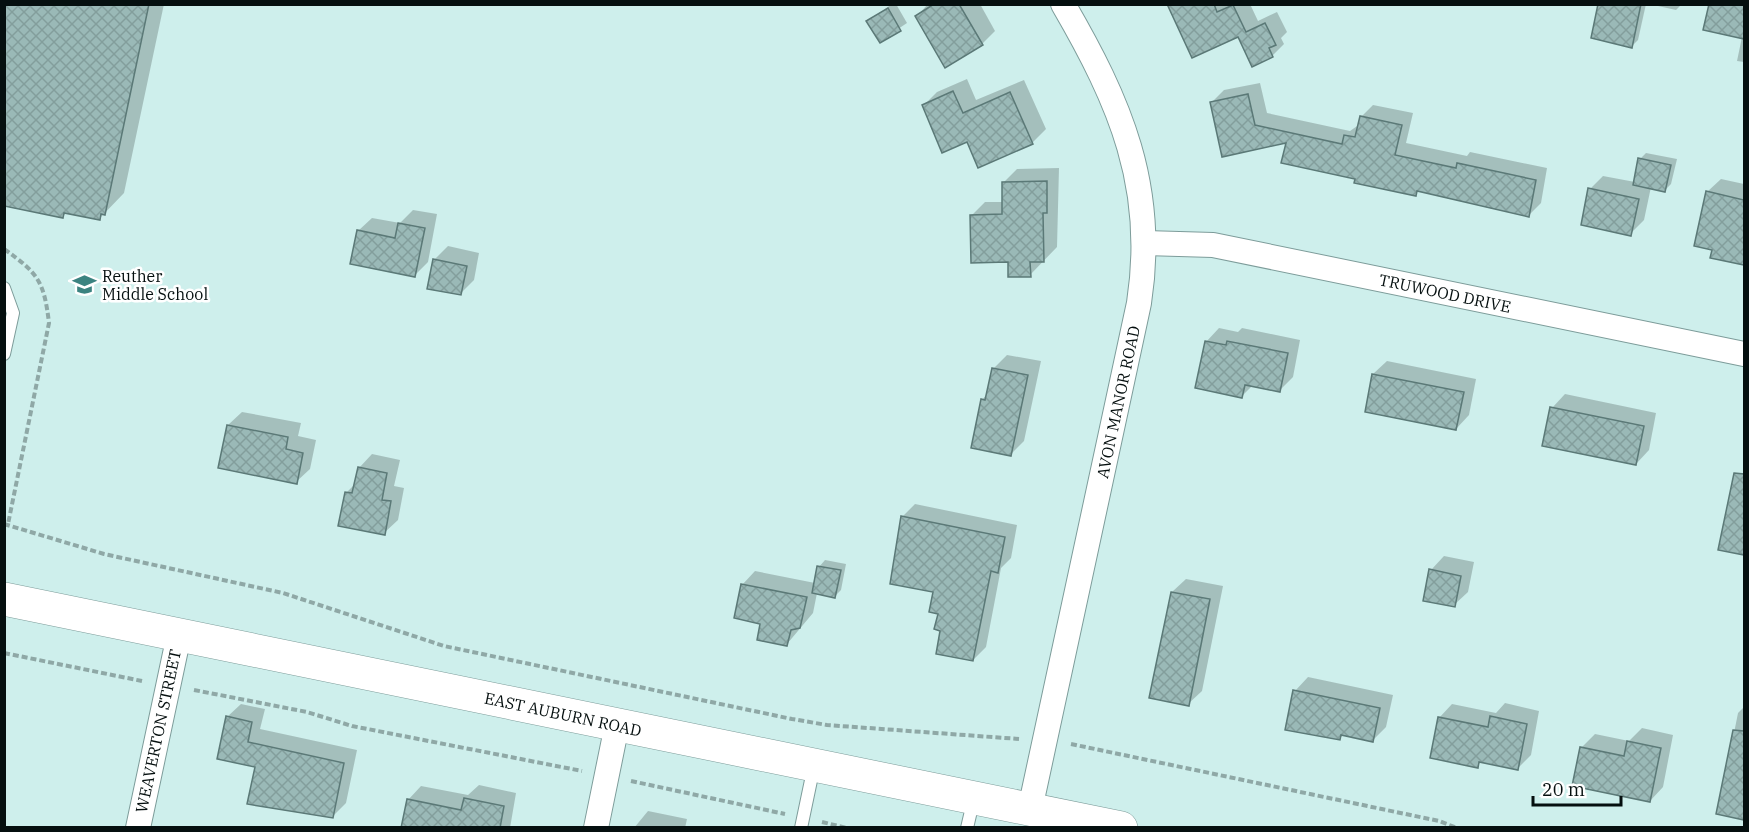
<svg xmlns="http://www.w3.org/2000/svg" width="1749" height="832" font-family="'IBM Plex Serif',serif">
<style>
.shadow{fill:#0003}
.building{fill:url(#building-cross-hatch);stroke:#5b7977;stroke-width:1.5}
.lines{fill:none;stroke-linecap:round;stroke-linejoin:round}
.service-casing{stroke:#7d9c9a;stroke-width:14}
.minor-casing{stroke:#7d9c9a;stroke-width:26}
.secondary-casing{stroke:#7d9c9a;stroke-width:34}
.path{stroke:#8fa8a6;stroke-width:4;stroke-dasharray:6 3;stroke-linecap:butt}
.service{stroke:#fff;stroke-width:12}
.minor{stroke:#fff;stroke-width:24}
.secondary{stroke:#fff;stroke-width:33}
.labels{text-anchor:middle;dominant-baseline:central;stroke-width:5;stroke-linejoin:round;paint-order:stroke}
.poi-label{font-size:16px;fill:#050f0f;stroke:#fff;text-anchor:start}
.street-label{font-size:16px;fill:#050f0f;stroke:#fff}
</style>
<defs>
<pattern id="building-cross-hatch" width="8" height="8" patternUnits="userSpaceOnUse" patternTransform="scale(1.5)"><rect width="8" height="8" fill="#9ab9b7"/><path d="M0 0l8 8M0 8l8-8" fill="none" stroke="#839e9c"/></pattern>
</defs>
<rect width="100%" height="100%" fill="#ceefec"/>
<!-- shadow -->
<g class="shadow">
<path d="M4 4H164L124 193 99 219 67 212 62 217Z"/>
<path d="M892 4H896L907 23 880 41 868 21Z"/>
<path d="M928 4H980L995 31 982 44 917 16Z"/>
<path d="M1171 4H1250L1258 21 1277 12 1287 32 1281 38 1284 44 1272 56 1239 35Z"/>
<path d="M1599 4H1646L1638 40 1632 46Z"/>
<path d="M1649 4H1682L1676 10Z"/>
<path d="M1710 4H1744V62L1737 61 1742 37Z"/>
<path d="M967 79 976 100 1024 80 1046 129 1032 143 924 105 937 92Z"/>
<path d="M1260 83 1267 113 1350 131 1360 124 1361 117 1373 105 1413 113 1406 143 1467 156 1470 152 1547 168 1541 203 1528 216 1419 190 1415 194 1357 178 1287 141 1223 155 1212 102 1224 90Z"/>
<path d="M1646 153 1677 159 1671 184 1665 190 1651 187 1644 220 1630 234 1590 189 1603 176 1635 182 1640 159Z"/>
<path d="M1059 168 1057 247 1030 275 1009 261 972 215 985 202H1004L1003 183 1017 169Z"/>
<path d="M1721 179 1744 184V264L1713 249 1707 192Z"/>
<path d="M413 210 437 214 428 262 414 276 358 231 372 218 400 223Z"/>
<path d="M448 246 479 253 474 280 460 294 434 260Z"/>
<path d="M1219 328 1238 332 1242 328 1300 340 1293 377 1279 391 1253 385 1242 396 1206 342Z"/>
<path d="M1007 355 1041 361 1024 441 1011 454 982 400 988 393 994 368Z"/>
<path d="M1387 361 1476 379 1469 415 1456 429 1373 374Z"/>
<path d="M1565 394 1656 413 1649 450 1636 464 1552 408Z"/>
<path d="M242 412 301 423 298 436 316 440 310 469 296 482 228 425Z"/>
<path d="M372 454 400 460 394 486 404 488 398 520 384 533 346 493 356 483 359 468Z"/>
<path d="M1744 484V553L1720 548Z"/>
<path d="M915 504 1017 525 1011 558 1001 568 986 647 973 660 942 630 935 591 902 517Z"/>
<path d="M1444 556 1474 562 1468 592 1454 605 1431 570Z"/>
<path d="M825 560 846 564 841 590 835 596 817 593 813 613 787 644 762 622 742 585 755 571 815 583 819 567Z"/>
<path d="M1186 579 1223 586 1202 691 1188 704 1172 592Z"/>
<path d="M1308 677 1393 695 1386 727 1373 740 1344 734 1339 739 1295 691Z"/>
<path d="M1505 703 1539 711 1531 755 1517 769 1482 761 1477 766 1439 718 1452 704 1496 713Z"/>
<path d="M241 704 265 709 260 729 357 750 346 803 333 816 256 766 227 717Z"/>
<path d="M1744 707V818L1718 813 1738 713Z"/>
<path d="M1642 728 1673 735 1663 787 1650 801 1574 785 1582 747 1595 734 1629 741Z"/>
<path d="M479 785 516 793 510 828H402L408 800 421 786 468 795Z"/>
<path d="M648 811 687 819 685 828H634Z"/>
</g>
<!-- building -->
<g class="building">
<path d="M4 4H149L105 215 101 214 100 220 64 213 63 218 4 206Z"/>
<path d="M934 4H959L983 45 945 68 915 16Z"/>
<path d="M1167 4H1214L1217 12 1233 5 1246 32 1265 23 1276 45 1269 48 1273 57 1252 67 1238 37 1192 58Z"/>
<path d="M1598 4H1641L1632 48 1591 38Z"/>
<path d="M1709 4H1744V39L1703 30Z"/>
<path d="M888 8 901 31 880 43 866 21Z"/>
<path d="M953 91 963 113 1010 92 1033 144 978 168 967 142 942 153 922 105Z"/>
<path d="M1248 94 1255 125 1342 144 1344 135 1355 137 1360 116 1402 125 1395 155 1456 168 1457 163 1536 180 1529 217 1417 191 1416 196 1354 183 1355 179 1281 163 1286 143 1222 157 1210 102Z"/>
<path d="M1638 158 1671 165 1665 192 1633 185Z"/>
<path d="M1047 181V213H1043L1044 262H1030L1031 277H1008V262L971 263 970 215 1002 214V182Z"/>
<path d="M1588 188 1639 199 1631 236 1581 225Z"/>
<path d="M1706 191 1744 200V265L1710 258 1712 250 1694 246Z"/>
<path d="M398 223 425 228 415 277 350 264 357 230 395 238Z"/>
<path d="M433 259 467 266 461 295 427 289Z"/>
<path d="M1205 341 1226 345 1227 341 1288 353 1280 392 1245 385 1242 398 1195 388Z"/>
<path d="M992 368 1028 375 1011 456 971 448 981 399 985 400Z"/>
<path d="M1372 374 1464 392 1456 430 1365 412Z"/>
<path d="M1550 407 1644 426 1636 465 1542 446Z"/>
<path d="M227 425 288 437 286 449 303 453 297 484 218 468Z"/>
<path d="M358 467 387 473 382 500 391 501 385 535 338 526 345 492 352 493Z"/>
<path d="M1734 473 1744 474V555L1718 550Z"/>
<path d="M901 516 1005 537 998 573 991 571 973 661 936 654 940 631 934 629 938 614 929 612 933 592 890 584Z"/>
<path d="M817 566 841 570 835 598 812 593Z"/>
<path d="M1429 569 1461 576 1455 607 1423 601Z"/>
<path d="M741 584 807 597 800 628 791 630 787 646 757 640 760 624 734 618Z"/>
<path d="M1171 592 1210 599 1189 706 1149 698Z"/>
<path d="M1293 690 1380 708 1373 742 1341 735 1340 740 1285 730Z"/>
<path d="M226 716 252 722 248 742 344 763 333 818 247 804 255 767 217 759Z"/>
<path d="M1490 716 1527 724 1518 770 1479 762 1478 768 1430 758 1438 717 1488 727Z"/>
<path d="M1733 730 1744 731V820L1716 814Z"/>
<path d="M1627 741 1661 748 1650 802 1572 786 1580 747 1624 756Z"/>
<path d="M464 798 504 806 500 828H401L407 799 461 810Z"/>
</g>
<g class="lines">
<defs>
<g id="service">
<path d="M4 288 13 313 4 354"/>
<path d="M801 828 814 766"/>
<path d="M967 828 974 798"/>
</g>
<g id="minor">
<path d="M1145 243 1213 245 1744 354"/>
<path d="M1030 809 1139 303C1157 187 1120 102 1063 4"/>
<path d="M138 828 179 635"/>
<path d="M596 828 617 725"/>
</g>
<path id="secondary" d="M4 599 1121 828"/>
</defs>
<!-- service casing -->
<use href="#service" class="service-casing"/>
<!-- minor casing -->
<use href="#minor" class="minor-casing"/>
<!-- secondary casing -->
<use href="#secondary" class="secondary-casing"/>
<!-- path -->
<g class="path">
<path d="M4 249C38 273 44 281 49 323L8 524"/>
<path d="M4 524 104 554 283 593 444 646 792 719 827 725 1019 739"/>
<path d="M4 653 142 681"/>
<path d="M194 690 307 712 352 726 582 771"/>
<path d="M1071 744 1439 821 1457 828"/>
<path d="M631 781 785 814"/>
<path d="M822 822 847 828"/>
</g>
<!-- service -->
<use href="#service" class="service"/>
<!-- minor -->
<use href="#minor" class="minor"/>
<!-- secondary -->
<use href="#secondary" class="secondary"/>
</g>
<!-- icons -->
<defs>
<symbol id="school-bare" viewBox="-9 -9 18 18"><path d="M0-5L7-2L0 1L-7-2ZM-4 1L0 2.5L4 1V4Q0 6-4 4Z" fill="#3b8380" stroke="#fff" stroke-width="2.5" paint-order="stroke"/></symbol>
</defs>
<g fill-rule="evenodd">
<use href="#school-bare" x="68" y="268" width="33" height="33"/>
</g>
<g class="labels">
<!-- poi labels -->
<g class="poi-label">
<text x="102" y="276">Reuther<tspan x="102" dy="18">Middle School</tspan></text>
</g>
<!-- street labels -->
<g class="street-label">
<text transform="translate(1445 293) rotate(12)">TRUWOOD DRIVE</text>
<text transform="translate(1118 402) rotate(-78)">AVON MANOR ROAD</text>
<text transform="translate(563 714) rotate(12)">EAST AUBURN ROAD</text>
<text transform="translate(158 731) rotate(-78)">WEAVERTON STREET</text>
</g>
</g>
<!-- border -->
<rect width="1749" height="832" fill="none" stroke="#050f0f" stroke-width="12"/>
<!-- scale -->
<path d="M1533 796v9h88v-9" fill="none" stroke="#050f0f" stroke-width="3"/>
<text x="1542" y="796" font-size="18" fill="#050f0f" stroke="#ffffff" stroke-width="4.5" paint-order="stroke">20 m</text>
</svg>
